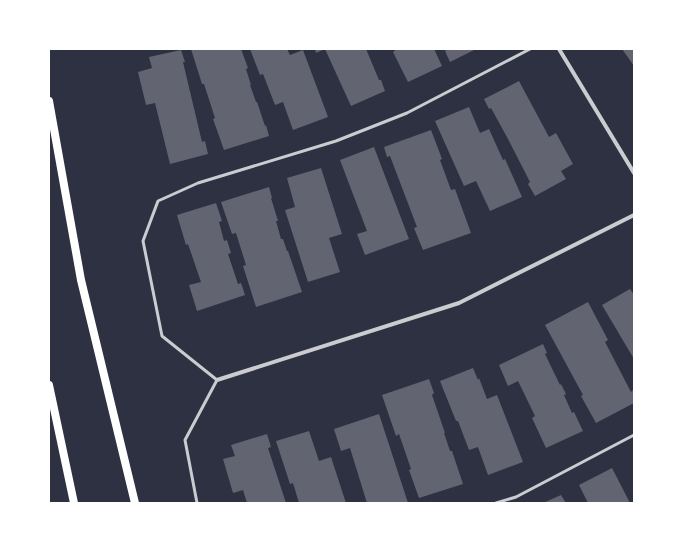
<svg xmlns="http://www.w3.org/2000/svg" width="683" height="552" font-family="Barlow,sans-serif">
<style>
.building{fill:#626471}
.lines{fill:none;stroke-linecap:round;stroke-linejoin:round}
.service{stroke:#caccd0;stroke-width:3}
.minor{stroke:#caccd0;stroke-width:4}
.secondary{stroke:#fff;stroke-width:8}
</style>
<rect width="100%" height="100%" fill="#2d3142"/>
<!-- building -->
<g class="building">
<path d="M191 49H241L248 68 246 69 251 85H250L256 102H257L265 126 266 125 269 136 224 150 213 119 215 118 204 84H202Z"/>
<path d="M250 49H287L290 55 303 50 328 117 293 130 283 102 275 105 263 74 260 75Z"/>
<path d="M315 49H325L316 53Z"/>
<path d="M325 49H366L379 80H381L385 91 351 106Z"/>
<path d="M394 49H434L442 66 408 82 393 52 395 51Z"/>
<path d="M448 49H476L450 62 445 51Z"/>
<path d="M622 49H634V66Z"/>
<path d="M181 50 185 62H183L202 142 205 141 208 154 170 164 155 103 146 105 138 72 152 68 149 57Z"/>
<path d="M519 81 549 137 556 133 573 164 561 171 566 179 535 196 528 184 530 182 508 139 491 108 489 109 484 99Z"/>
<path d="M469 107 480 133 489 129 503 160 505 159 522 197 490 211 476 181 464 186 435 121Z"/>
<path d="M431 130 442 159 440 160 451 190 455 189 471 233 423 250 414 228 417 227 390 156 387 157 384 147Z"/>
<path d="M374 147 409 239 365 255 357 234 367 231 340 160Z"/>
<path d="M321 168 342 234 329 238 340 272 308 282 285 210 295 207 287 178Z"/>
<path d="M269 187 272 198H271L278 221H276L281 239H283L287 251H288L302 292 256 307 243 266 246 265 236 233 232 234 221 202Z"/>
<path d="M216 203 222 221 219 222 224 241 227 240 231 253 228 254 238 284 241 283 245 295 197 311 189 285 201 282 188 244 186 245 177 215Z"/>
<path d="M630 289 634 295V359L602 305Z"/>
<path d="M588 302 608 340 605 342 631 392 633 390 634 392V403L596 423 581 396 583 395 545 325Z"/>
<path d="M543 344 547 353 545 354 560 385 561 384 566 394 564 395 572 413 574 412 583 431 546 448 532 418 535 416 518 381 508 386 499 365Z"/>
<path d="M473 368 478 380 479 378 487 399 497 395 523 462 488 475 478 447 469 450 458 421H456L440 381Z"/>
<path d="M429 379 434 393 432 395 445 433H444L450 451H452L463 484 419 498 409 470 411 469 399 434 396 436 382 395Z"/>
<path d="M379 414 408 503H367L350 448 341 451 334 429Z"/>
<path d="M309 431 319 461 331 457 346 503H299L293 483 290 484 276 441Z"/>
<path d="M267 434 271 447 268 448 286 503H247L243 490 233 493 223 459 235 456 231 445Z"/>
<path d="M612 468 630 503H588L579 485Z"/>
<path d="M561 495 566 503H543Z"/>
</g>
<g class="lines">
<!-- service -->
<g class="service">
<path d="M197 503 185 440 217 380 162 336 143 241 158 201 198 183 336 141 407 113 530 49"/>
<path d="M496 503 516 497 634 435"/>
</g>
<!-- minor -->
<g class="minor">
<path d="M559 49 634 173"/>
<path d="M217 380 459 303 634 215"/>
</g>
<!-- secondary -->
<g class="secondary">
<path d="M49 101 81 280 135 503"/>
<path d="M49 385 74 503"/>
</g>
</g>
<!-- border -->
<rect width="683" height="552" fill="none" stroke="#ffffff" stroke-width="100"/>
</svg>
